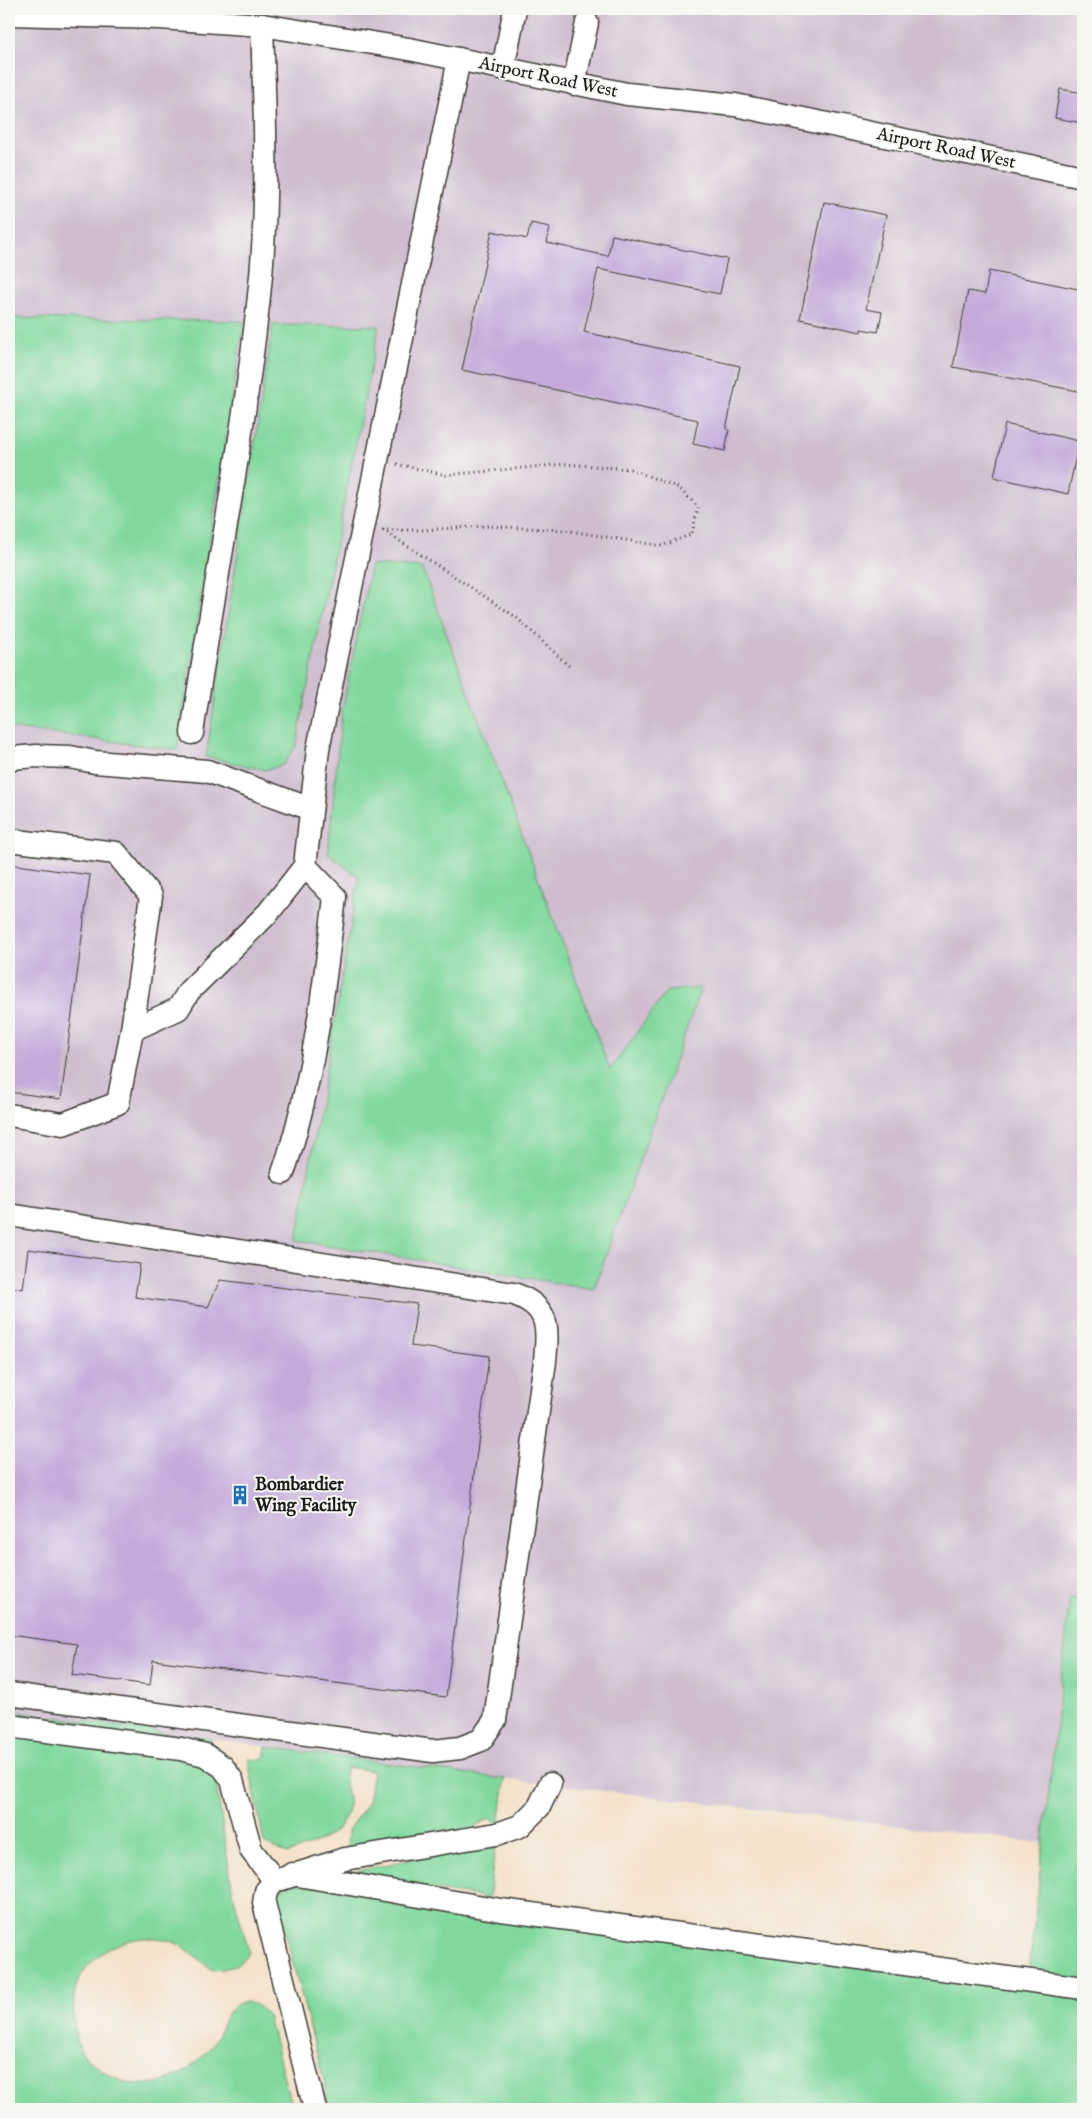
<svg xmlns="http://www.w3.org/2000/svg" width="1092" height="2118" font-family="'IM FELL English',serif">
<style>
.industrial{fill:#cfbdcf}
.green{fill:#80d89d;stroke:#4e7a5c}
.building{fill:#c4aada}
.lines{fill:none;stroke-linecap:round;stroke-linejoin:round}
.minor-casing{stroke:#3c3a36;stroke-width:25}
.path{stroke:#3c3a36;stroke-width:3;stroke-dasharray:1 4;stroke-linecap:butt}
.minor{stroke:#fff;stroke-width:22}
.labels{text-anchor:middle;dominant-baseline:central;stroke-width:4;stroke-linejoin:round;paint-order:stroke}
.street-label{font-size:18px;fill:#1c1c1c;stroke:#f6f6f2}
.poi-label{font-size:18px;font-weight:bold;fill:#1c1c1c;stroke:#f6f6f2;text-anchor:start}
</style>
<rect width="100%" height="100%" fill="#f6f6f2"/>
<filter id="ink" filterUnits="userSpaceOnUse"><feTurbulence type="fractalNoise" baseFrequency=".02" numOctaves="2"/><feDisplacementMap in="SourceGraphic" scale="10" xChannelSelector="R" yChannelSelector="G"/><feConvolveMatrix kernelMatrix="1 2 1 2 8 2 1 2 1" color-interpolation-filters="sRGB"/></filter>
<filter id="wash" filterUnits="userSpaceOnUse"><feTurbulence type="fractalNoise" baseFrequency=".0096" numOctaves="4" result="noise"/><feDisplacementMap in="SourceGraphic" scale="20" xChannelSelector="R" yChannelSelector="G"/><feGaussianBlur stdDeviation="1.12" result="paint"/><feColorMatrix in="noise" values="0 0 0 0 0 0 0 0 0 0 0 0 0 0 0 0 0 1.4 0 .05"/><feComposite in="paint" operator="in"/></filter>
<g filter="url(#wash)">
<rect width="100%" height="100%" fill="#f4e1c9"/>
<!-- industrial -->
<path class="industrial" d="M9 9H1083V1600L1070 1598 1043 1843 505 1779 9 1711Z"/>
<!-- green -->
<g class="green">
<path d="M9 318 244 321 177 750 9 728Z"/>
<path d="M273 325 379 326 296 746 283 765 265 770 206 757Z"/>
<path d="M371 565 422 568 610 1070 667 991 701 988 594 1289 297 1240 359 877 328 854 342 711Z"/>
<path d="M1070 1598 1083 1600V1981L1029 1973Z"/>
<path d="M9 1711 211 1739 216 1784 233 1894 249 1952C240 1966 229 1969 213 1970 201 1962 189 1949 176 1943 140 1928 92 1947 77 1984 73 1995 73 2009 74 2021 75 2031 77 2046 83 2054 88 2060 97 2066 103 2071 144 2101 196 2076 218 2035 224 2023 228 2003 246 2002 255 2002 262 2010 268 2016L292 2109H9Z"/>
<path d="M266 1747 505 1779 499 1826 489 1818 470 1831 347 1854 348 1830 368 1802 373 1771 347 1767C342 1785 346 1782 348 1798 352 1834 313 1843 287 1854L264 1843 248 1759 264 1760Z"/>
<path d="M496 1841 489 1898 338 1875Z"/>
<path d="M294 1883 1083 1994V2109H329L324 2081 276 1899 282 1888Z"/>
</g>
<g id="blocks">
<!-- building -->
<g class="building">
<path d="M1060 89 1083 93V123L1055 118Z"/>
<path d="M824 202 886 215 866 309 882 312 878 332 861 329V332L800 319Z"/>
<path d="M531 223 550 227 547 243 608 256 612 235 727 259 720 294 598 269 584 332 740 366 726 429 729 430 725 451 693 444 698 420 462 370 492 231 527 239Z"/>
<path d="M989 271 1083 290V392L953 367 968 291 985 294Z"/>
<path d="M1005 424 1079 441 1068 494 994 477Z"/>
<path d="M9 864 90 875 61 1099 9 1092Z"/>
<path d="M28 1249 140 1264 135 1297 208 1307 220 1280 417 1304 411 1346 489 1356 446 1697 153 1660 150 1685 72 1675 77 1644 9 1635V1287L23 1289Z"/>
</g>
</g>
</g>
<g filter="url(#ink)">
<use href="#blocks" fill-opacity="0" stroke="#3c3a36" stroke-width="1"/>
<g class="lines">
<defs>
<g id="minor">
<path d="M9 14 160 18 262 25 409 49 627 94 735 105 1083 177"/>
<path d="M503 68 515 9"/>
<path d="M574 84 587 23"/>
<path d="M192 733C214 587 243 443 259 296 269 206 265 115 262 25"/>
<path d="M9 761 11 758 37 756 70 757 95 762 207 771 311 809"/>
<path d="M9 840 116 853 151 896 132 1030 118 1103 63 1124 9 1115"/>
<path d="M132 1030 178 1009 189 991 268 913 305 866 318 749 459 59"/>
<path d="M283 1173C313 1085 324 989 335 897L305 866"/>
<path d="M9 1215 514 1294C550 1307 548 1327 545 1361L495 1720 481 1740 460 1748 433 1751 9 1694"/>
<path d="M9 1726 181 1749 205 1755 223 1767 232 1780 251 1850 275 1881 345 1859 497 1834 520 1826 539 1807 550 1784"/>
<path d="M292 1874 501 1910 1083 1988"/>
<path d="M275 1881 266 1891 264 1903 315 2109"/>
</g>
</defs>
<!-- minor casing -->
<use href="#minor" class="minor-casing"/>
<!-- path -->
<g class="path">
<path d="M382 530H423L485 526 564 530 662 546 692 534 698 507 679 488 630 469 566 464 446 475 396 464"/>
<path d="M383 530 516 617 569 666"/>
</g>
<!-- minor -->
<use href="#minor" class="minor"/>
</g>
</g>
<!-- icons -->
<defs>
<symbol id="building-bare" viewBox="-9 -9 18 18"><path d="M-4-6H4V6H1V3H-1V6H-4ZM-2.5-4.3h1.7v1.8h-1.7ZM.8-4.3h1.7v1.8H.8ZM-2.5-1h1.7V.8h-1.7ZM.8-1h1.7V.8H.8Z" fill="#1f6fb2" stroke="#f6f6f2" stroke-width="2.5" paint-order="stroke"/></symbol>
</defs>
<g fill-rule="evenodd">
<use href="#building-bare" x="226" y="1481" width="28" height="28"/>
</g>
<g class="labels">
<!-- street labels -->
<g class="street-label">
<text transform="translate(548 78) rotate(12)">Airport Road West</text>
<text transform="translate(946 149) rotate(12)">Airport Road West</text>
</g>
<!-- poi labels -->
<g class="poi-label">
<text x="255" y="1485">Bombardier<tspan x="255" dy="21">Wing Facility</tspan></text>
</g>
</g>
<!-- margin -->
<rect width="1092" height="2118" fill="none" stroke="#f6f6f2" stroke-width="30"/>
</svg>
